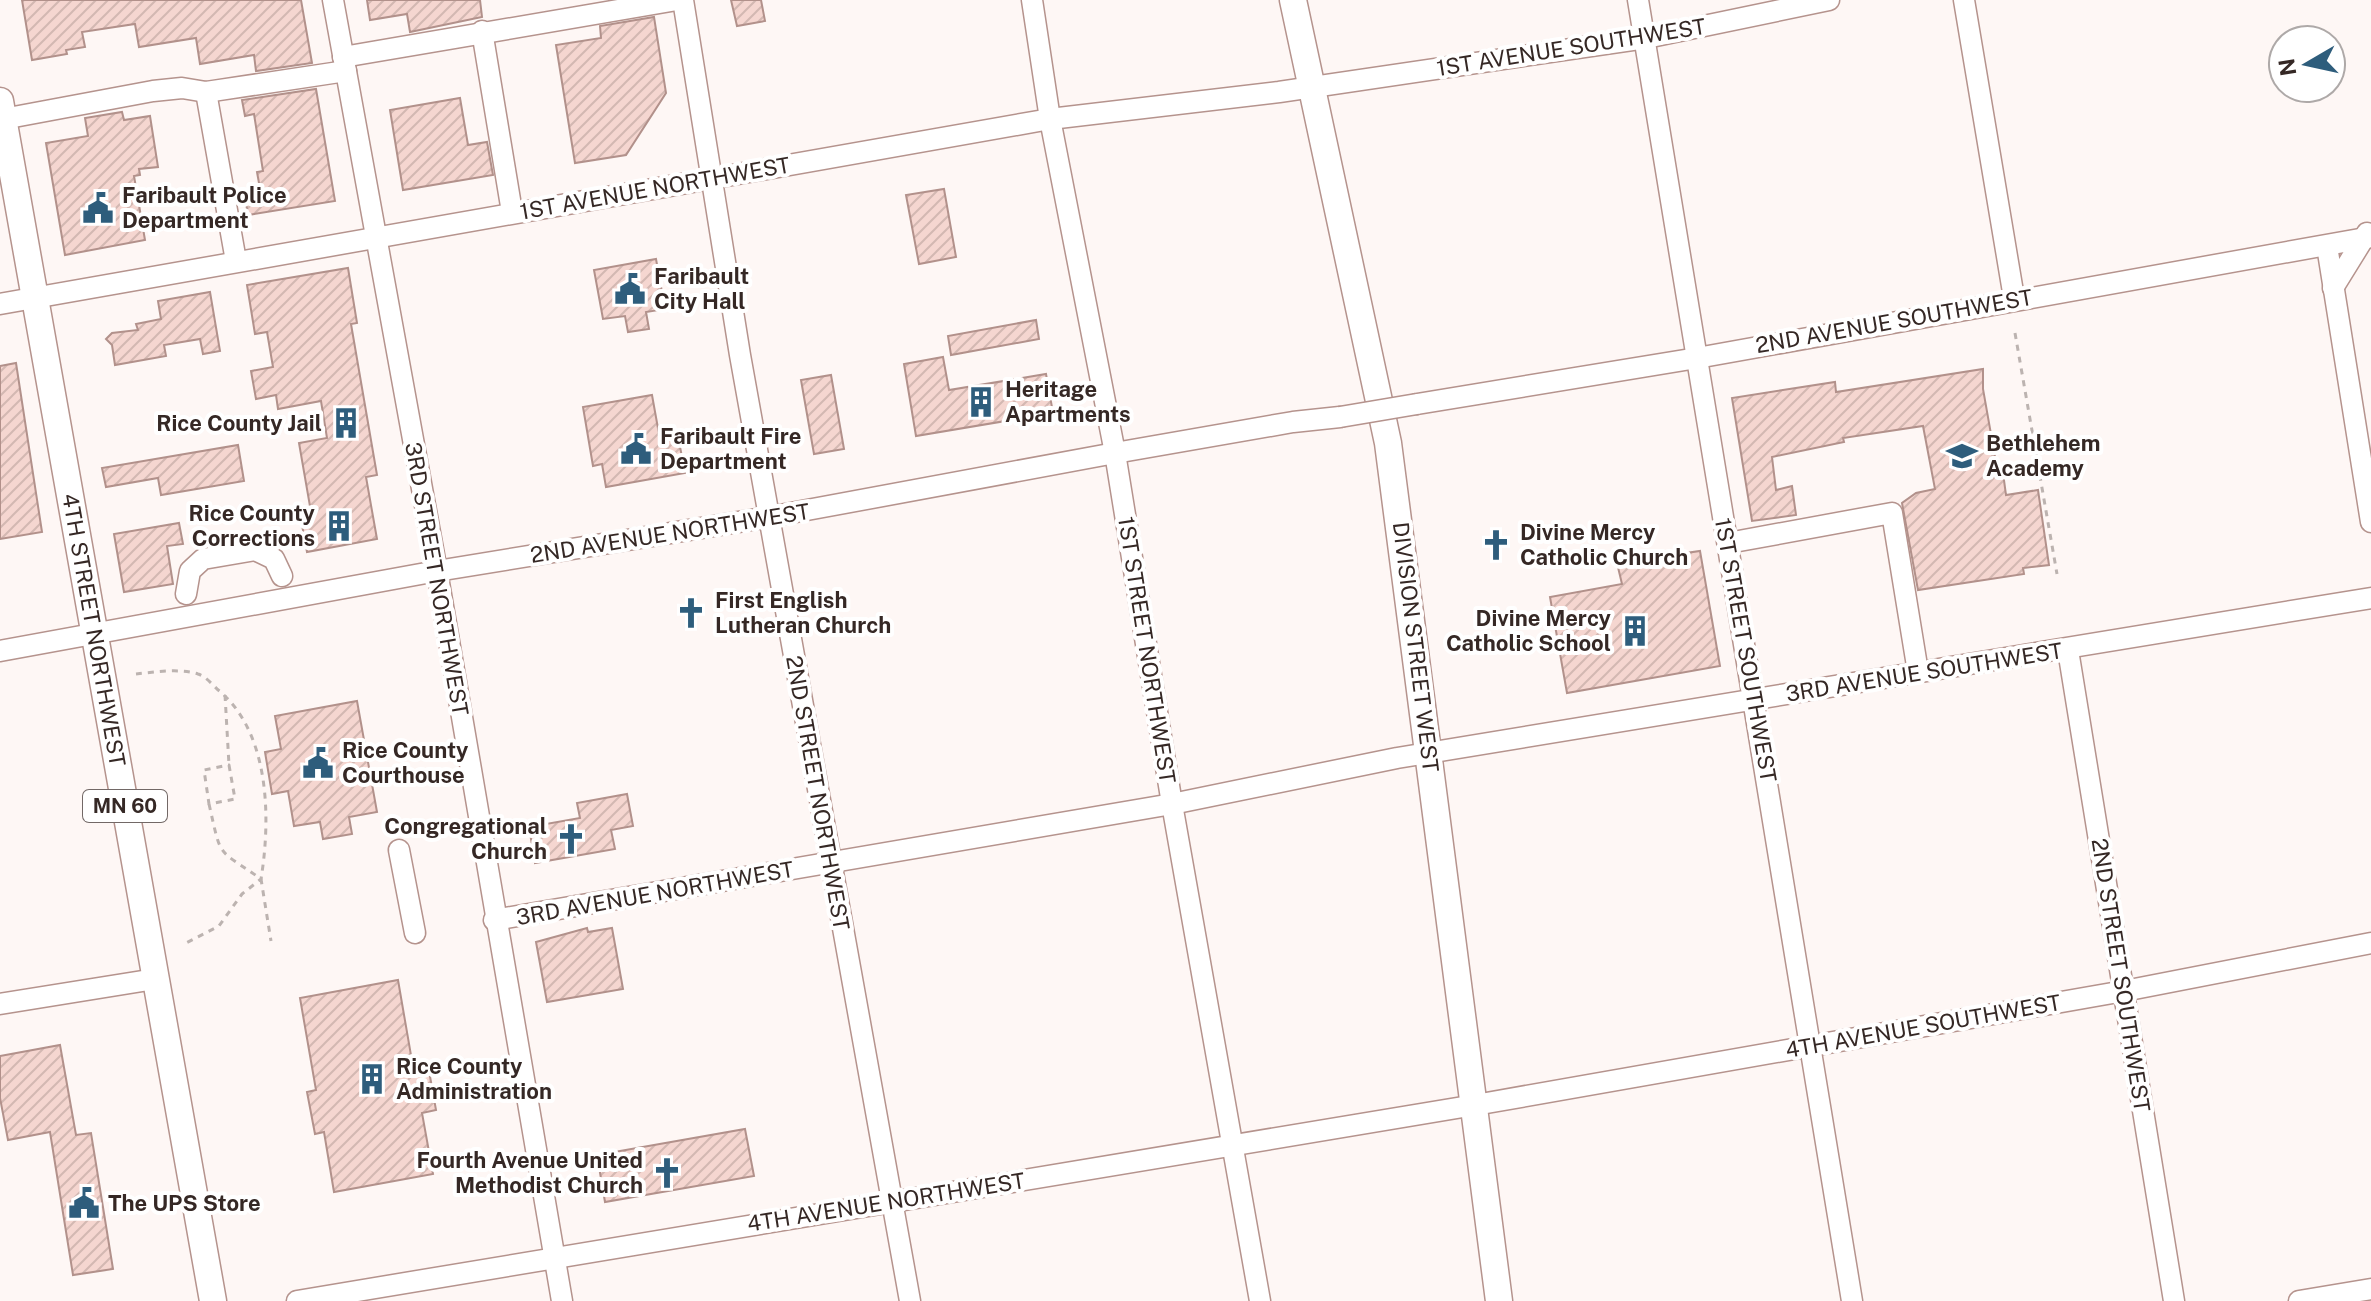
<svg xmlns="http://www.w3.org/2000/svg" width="2371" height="1301" font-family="'Public Sans',sans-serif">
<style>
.building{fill:url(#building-hatch);stroke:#b2918b;stroke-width:2}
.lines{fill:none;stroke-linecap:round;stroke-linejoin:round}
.minor-casing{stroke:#b5938d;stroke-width:23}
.major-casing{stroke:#b5938d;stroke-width:29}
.path{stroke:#bcb3b0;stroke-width:3;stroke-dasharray:6 6;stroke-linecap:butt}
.minor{stroke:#fff;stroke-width:20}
.major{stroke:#fff;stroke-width:26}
.minor-bridge-casing{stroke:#b5938d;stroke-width:23;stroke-linecap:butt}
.minor-bridge{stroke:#fff;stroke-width:20}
.labels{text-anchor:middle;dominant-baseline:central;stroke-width:8;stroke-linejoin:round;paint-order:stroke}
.shield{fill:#fff;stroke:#726866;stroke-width:2}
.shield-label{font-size:20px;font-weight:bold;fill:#352825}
.street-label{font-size:22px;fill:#352825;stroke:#fff}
.poi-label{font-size:22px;font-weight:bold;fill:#352825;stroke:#fff;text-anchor:start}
</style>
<defs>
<pattern id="building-hatch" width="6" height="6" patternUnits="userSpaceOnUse" patternTransform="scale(2)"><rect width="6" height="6" fill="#f5d6d0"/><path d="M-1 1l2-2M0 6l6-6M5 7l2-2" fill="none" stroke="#d3b8b2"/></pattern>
</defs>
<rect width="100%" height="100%" fill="#fef7f5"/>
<!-- building -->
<g class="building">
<path d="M22 0H301L312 63 256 71 254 55 200 64 196 38 139 47 135 24 82 32 85 47 66 50 67 54 32 60Z"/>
<path d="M367 0H480L482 17 410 32 407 14 370 20Z"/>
<path d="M731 0H761L765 21 737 26Z"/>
<path d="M654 17 666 93 626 155 575 163 556 45 601 38 600 26Z"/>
<path d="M316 89 335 201 248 215 245 197 261 194 257 172 263 171 254 114 245 116 242 100Z"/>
<path d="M460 98 468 145 487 142 493 175 403 190 390 110Z"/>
<path d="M122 112 124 120 150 116 158 167 139 169 140 175 134 176 145 240 65 255 46 143 88 136 85 118Z"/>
<path d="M944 189 956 257 919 264 906 195Z"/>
<path d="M656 259 665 309 646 312 649 329 628 332 625 316 603 319 594 270Z"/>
<path d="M348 268 357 323 351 324 377 475 366 477 377 539 307 552 300 514 311 512 299 443 327 438 321 401 278 409 276 395 256 399 251 371 273 367 267 332 255 334 247 285Z"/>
<path d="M210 292 220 351 203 354 200 339 164 345 166 356 115 365 112 345 106 339 112 333 138 330 136 324 161 319 158 301Z"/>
<path d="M1036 320 1039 339 951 355 948 336Z"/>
<path d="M943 357 949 390 1046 374 1053 413 916 436 904 364Z"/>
<path d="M16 363 42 532 0 539V366Z"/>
<path d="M1983 369V389L1998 474 2003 473 2006 495 2038 490 2049 565 2023 568 2024 574 1918 590 1902 503 1916 493 1935 489 1923 426 1843 438 1844 442 1772 457 1776 490 1792 486 1796 515 1752 521 1732 398 1835 382 1836 392Z"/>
<path d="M831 375 844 449 814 454 801 380Z"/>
<path d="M652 395 659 434 677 431 685 473 606 487 602 464 593 466 583 407Z"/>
<path d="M238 445 244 481 161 495 158 478 106 487 102 468Z"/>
<path d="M179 523 183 544 167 546 173 584 124 592 114 534Z"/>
<path d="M1700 551 1720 666 1567 693 1550 597 1622 584 1617 563Z"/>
<path d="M357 701 377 812 349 817 352 834 323 839 320 822 294 826 288 791 272 794 265 752 281 749 275 716Z"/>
<path d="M627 794 633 826 611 830 615 849 535 863 529 827 580 818 577 803Z"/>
<path d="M587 928 588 932 612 928 623 989 547 1002 536 942Z"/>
<path d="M398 980 413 1067 428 1065 436 1110 422 1113 433 1174 334 1192 324 1132 315 1134 307 1092 316 1090 300 998Z"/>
<path d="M60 1045 76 1135 91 1133 113 1269 73 1275 50 1132 8 1140 0 1098V1056Z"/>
<path d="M745 1129 754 1176 605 1202 597 1155Z"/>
</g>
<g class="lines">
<defs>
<g id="minor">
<path d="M333 0 437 571 562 1301"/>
<path d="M683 0 740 355 910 1301"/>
<path d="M1032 0 1050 119 1115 453 1172 804 1260 1301"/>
<path d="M1638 0 1852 1301"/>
<path d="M1964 0 2014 298"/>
<path d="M482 31 512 212"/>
<path d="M343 57 677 0"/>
<path d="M206 92 236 261"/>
<path d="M3 119 153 91 182 88 206 92 346 71"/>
<path d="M2327 246 2371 522"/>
<path d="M2333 288 2367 233"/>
<path d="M0 304 1050 119 1279 92 1646 38 1829 0"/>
<path d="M1417 404 1697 358 2371 237"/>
<path d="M1728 543 1892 513 1918 672"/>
<path d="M186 594 190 571 203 559 255 550 274 559 282 576"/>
<path d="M2068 650 2174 1301"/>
<path d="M0 651 437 571 769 517 1115 453 1293 422 1340 417"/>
<path d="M399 850 415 933"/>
<path d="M494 920 1172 804 1397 758 2371 598"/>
<path d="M0 1004 155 979"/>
<path d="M297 1301 1475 1105 2124 991 2371 943"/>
<path d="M2299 1301 2371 1289"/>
</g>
<g id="major">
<path d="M1293 0 1388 443 1499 1301"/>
<path d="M0 101 213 1301"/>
</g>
</defs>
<!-- minor casing -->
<use href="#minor" class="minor-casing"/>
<!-- major casing -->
<use href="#major" class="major-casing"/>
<!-- path -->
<g class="path">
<path d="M2015 333 2057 574"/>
<path d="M136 674C155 672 179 668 198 674 205 676 212 684 217 689 270 731 271 818 261 879L242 894 219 926 184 944"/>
<path d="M225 695 229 765"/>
<path d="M229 765 235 799 209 804 204 770Z"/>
<path d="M209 804C222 861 216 847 261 879L271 941"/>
</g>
<!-- minor -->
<use href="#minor" class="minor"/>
<!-- major -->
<use href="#major" class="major"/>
<defs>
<path id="minor-bridge" d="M1340 417 1417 404"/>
</defs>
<!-- minor-bridge casing -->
<use href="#minor-bridge" class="minor-bridge-casing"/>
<!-- minor-bridge -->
<use href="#minor-bridge" class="minor-bridge"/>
</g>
<!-- icons -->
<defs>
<symbol id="civic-bare" viewBox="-9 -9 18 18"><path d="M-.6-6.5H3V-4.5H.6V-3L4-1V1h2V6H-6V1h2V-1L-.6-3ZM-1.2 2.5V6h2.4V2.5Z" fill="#2e5d7c" stroke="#fff" stroke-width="2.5" paint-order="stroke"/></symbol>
<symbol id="building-bare" viewBox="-9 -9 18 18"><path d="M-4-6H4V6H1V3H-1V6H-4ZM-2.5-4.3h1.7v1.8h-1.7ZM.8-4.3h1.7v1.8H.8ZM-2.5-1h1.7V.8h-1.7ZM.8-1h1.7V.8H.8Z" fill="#2e5d7c" stroke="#fff" stroke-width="2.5" paint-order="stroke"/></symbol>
<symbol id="school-bare" viewBox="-9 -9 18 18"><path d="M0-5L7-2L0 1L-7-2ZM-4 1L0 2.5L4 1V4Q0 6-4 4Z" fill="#2e5d7c" stroke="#fff" stroke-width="2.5" paint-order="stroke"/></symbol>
<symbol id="church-bare" viewBox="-9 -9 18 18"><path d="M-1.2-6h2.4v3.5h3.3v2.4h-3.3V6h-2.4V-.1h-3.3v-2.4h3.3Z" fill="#2e5d7c" stroke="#fff" stroke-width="2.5" paint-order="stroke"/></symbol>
</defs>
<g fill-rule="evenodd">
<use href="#civic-bare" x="76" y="186" width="44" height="44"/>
<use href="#civic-bare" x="608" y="267" width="44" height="44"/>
<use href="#building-bare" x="959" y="380" width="44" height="44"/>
<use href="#building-bare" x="324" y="401" width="44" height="44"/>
<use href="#civic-bare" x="614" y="427" width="44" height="44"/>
<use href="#school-bare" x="1940" y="434" width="44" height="44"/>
<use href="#building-bare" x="317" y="504" width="44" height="44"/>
<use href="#church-bare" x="1474" y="523" width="44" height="44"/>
<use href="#church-bare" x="669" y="591" width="44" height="44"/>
<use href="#building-bare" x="1613" y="609" width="44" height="44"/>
<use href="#civic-bare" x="296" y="741" width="44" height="44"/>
<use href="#church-bare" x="549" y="817" width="44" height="44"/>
<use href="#building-bare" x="350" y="1057" width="44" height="44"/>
<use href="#church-bare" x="645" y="1151" width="44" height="44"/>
<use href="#civic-bare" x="62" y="1181" width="44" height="44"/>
</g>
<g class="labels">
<!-- shield labels -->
<rect class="shield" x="83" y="790" width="84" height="32" rx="6"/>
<g class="shield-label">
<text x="125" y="806">MN 60</text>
</g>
<!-- street labels -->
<g class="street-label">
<text transform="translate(1571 47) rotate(-9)">1ST AVENUE SOUTHWEST</text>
<text transform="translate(655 188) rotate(-10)">1ST AVENUE NORTHWEST</text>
<text transform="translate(1894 321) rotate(-10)">2ND AVENUE SOUTHWEST</text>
<text transform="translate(670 533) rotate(-9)">2ND AVENUE NORTHWEST</text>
<text transform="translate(437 579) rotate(80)">3RD STREET NORTHWEST</text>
<text transform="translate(94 630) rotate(80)">4TH STREET NORTHWEST</text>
<text transform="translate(1416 647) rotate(83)">DIVISION STREET WEST</text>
<text transform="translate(1147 650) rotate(81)">1ST STREET NORTHWEST</text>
<text transform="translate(1746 650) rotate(80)">1ST STREET SOUTHWEST</text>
<text transform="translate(1924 672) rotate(-9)">3RD AVENUE SOUTHWEST</text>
<text transform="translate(818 793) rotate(80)">2ND STREET NORTHWEST</text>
<text transform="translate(655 893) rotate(-10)">3RD AVENUE NORTHWEST</text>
<text transform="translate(2121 975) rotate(81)">2ND STREET SOUTHWEST</text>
<text transform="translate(1923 1026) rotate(-10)">4TH AVENUE SOUTHWEST</text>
<text transform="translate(886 1202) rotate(-9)">4TH AVENUE NORTHWEST</text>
</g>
<!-- poi labels -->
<g class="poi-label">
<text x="122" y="195">Faribault Police<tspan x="122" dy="25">Department</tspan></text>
<text x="654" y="276">Faribault<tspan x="654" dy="25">City Hall</tspan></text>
<text x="1005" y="389">Heritage<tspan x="1005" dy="25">Apartments</tspan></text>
<text x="322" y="423" text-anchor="end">Rice County Jail</text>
<text x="660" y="436">Faribault Fire<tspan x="660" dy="25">Department</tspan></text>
<text x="1986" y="443">Bethlehem<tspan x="1986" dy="25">Academy</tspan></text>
<text x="315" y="513" text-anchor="end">Rice County<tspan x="315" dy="25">Corrections</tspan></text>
<text x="1520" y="532">Divine Mercy<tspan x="1520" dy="25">Catholic Church</tspan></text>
<text x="715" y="600">First English<tspan x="715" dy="25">Lutheran Church</tspan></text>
<text x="1611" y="618" text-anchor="end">Divine Mercy<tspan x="1611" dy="25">Catholic School</tspan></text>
<text x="342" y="750">Rice County<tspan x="342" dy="25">Courthouse</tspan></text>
<text x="547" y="826" text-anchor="end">Congregational<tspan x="547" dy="25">Church</tspan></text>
<text x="396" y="1066">Rice County<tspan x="396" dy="25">Administration</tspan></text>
<text x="643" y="1160" text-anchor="end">Fourth Avenue United<tspan x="643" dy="25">Methodist Church</tspan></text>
<text x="108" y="1203">The UPS Store</text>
</g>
</g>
<!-- north arrow -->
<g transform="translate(2307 64) rotate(261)"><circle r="38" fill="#ffffff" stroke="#aea9a8" stroke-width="2"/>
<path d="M0-6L14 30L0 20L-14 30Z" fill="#2e5d7c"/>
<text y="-12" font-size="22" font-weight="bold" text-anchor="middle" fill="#352825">N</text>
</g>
</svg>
